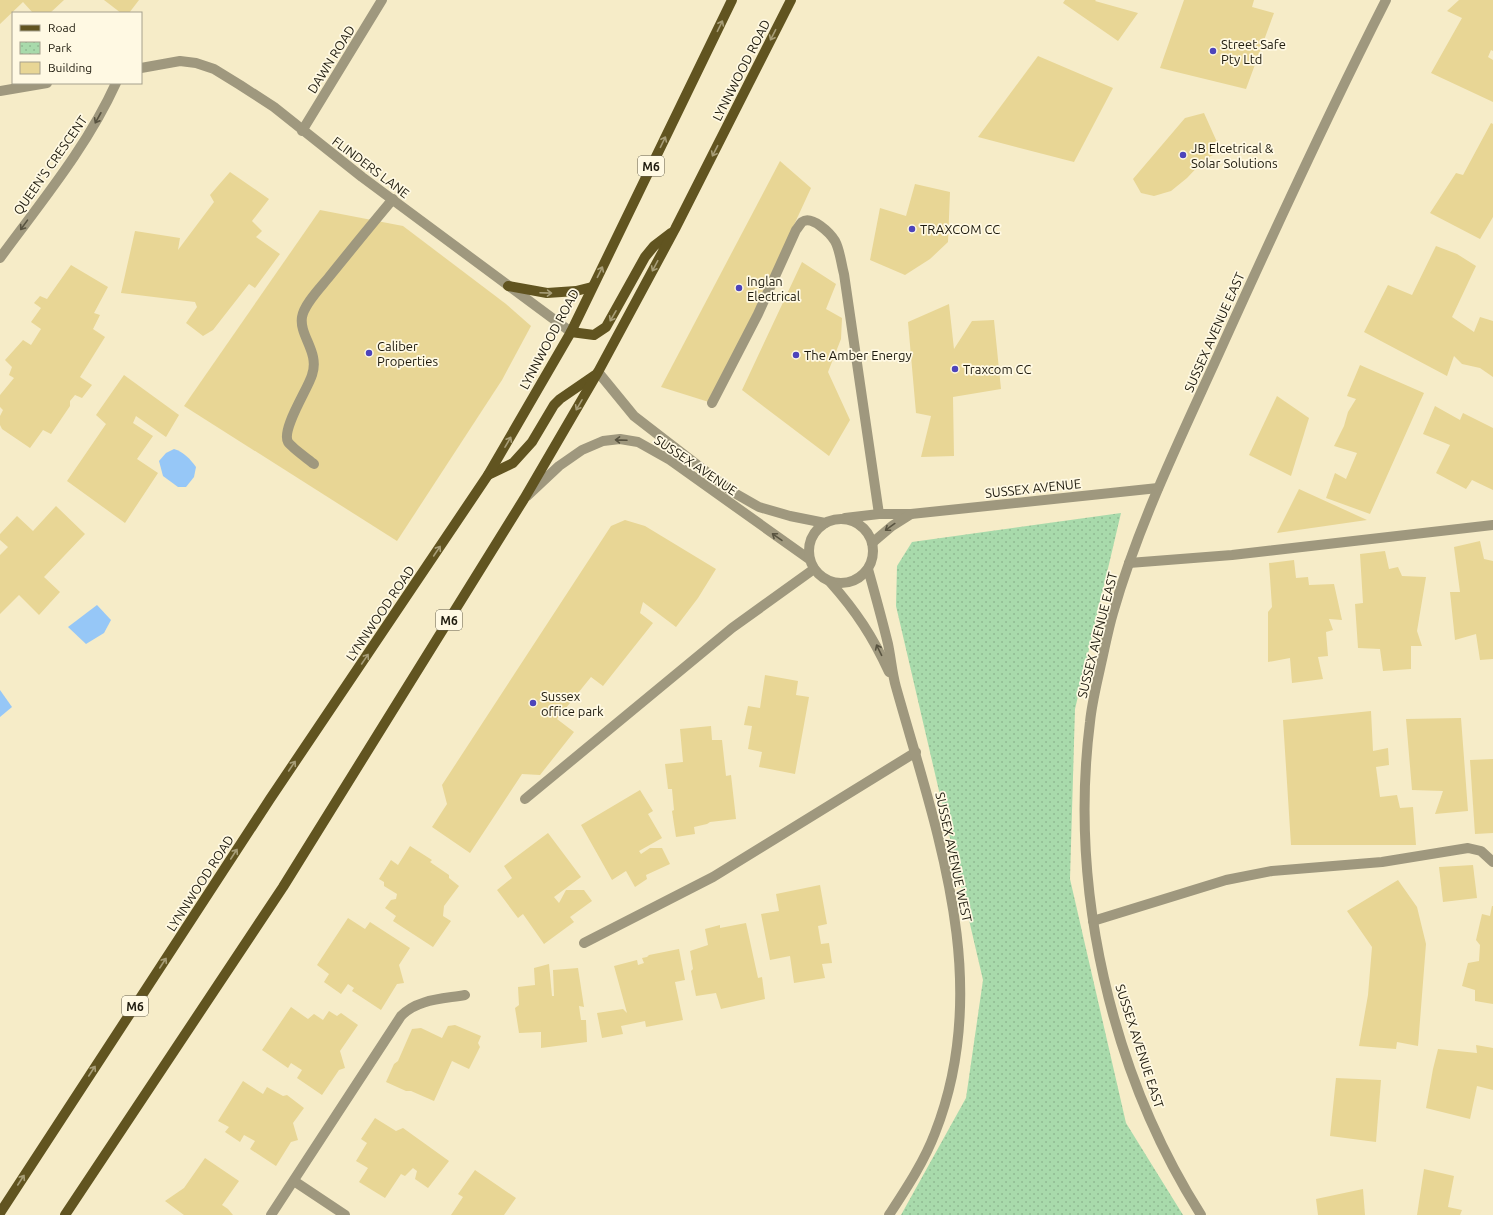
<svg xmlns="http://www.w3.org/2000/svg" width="1493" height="1215" font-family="Ubuntu,sans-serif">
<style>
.park{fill:url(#park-dots)}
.water{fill:#96c7f7}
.building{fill:#e8d695}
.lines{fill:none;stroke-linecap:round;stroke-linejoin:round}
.lane{stroke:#9f987e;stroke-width:10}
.street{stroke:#9f987e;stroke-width:10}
.primary{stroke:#615420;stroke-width:10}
.oneway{stroke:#a89e78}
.oneway2{stroke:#585340}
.poi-dot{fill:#4d44bb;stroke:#fff9e3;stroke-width:1.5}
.labels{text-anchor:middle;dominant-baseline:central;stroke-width:3.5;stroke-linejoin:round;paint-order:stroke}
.shield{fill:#fff9e3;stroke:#625d4d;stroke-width:1}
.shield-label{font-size:12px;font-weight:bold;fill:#1e1a0d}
.poi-label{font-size:13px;fill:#1e1a0d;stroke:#fff9e3;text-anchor:start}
.street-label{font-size:13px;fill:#1e1a0d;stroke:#fff9e3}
</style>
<defs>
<pattern id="park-dots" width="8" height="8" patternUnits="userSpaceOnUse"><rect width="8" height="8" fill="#a8daab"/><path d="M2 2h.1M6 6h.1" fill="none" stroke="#90ba92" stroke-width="1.8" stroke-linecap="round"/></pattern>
</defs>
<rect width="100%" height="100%" fill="#f6ecc8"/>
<!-- park -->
<path class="park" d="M1121 513 1075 709 1070 879 1126 1123 1183 1215H901L966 1098 983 980 896 606 897 566 912 542Z"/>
<!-- water -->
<g class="water">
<path d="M174 449C184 452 190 459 196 467L194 477 186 487H178L163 476 159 461 166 453Z"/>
<path d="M97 605 111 620 104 633 86 644 68 627Z"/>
<path d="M0 690 12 707 0 717Z"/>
</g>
<!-- building -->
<g class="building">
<path d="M0 0H64L50 13H33L23 2 0 24Z"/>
<path d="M104 0H139L129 13H121Z"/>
<path d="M1065 0H1096L1095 1 1138 13 1118 41 1063 3Z"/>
<path d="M1184 0H1254L1252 7 1274 13 1246 89 1160 68Z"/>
<path d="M1459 0H1493V51L1491 50 1488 57 1493 60V102L1431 73 1462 18 1447 11Z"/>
<path d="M1038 56 1113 88 1074 162 978 137Z"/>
<path d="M1204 113 1221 151 1205 159 1187 178 1171 191 1154 196 1141 193 1133 179 1185 118Z"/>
<path d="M1491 123 1493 124V217L1480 239 1430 213 1456 173 1463 175Z"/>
<path d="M780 161 811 188 712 403 661 387Z"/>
<path d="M230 172 269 199 252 221 262 231 256 237 280 254 255 288 249 284 213 330 203 336 186 323 197 307 195 302 121 293 135 231 180 238 178 250 214 202 210 195Z"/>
<path d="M915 184 950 192 948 242 930 259 905 275 870 260 880 208 906 216Z"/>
<path d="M320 210 403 226 506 304 531 326 502 380 397 541 184 406Z"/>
<path d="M1436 246 1457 254 1476 266 1452 317 1474 332 1480 317 1493 321V377L1480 368 1462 364 1454 356 1447 376 1364 332 1388 285 1412 295Z"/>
<path d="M802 262 836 284 826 309 842 318 841 339 828 372 850 420 829 456 742 390Z"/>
<path d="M71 265 108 287 94 313 100 315 93 329 105 337 80 377 92 385 82 398 75 395 70 401V406L51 434 43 430 30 448 2 429 0 425V416L3 410 0 407V395L14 378 9 375 12 367 5 360 23 340 31 345 41 329 31 322 41 308 34 303 40 296 47 299Z"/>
<path d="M949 304 954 349 972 321 994 320 1001 389 953 397 954 456 921 457 931 416 916 413 908 322Z"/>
<path d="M1360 365 1424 393 1370 514 1326 498 1335 473 1346 479 1357 453 1334 446 1344 426 1348 412 1356 399 1347 396Z"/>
<path d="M124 375 179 415 166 437 136 416 133 423 153 436 137 459 158 473 125 523 67 481 106 424 96 415Z"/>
<path d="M1277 396 1309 418 1291 476 1249 455Z"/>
<path d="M1435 406 1460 420 1463 413 1493 428V490L1472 480 1466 489 1436 473 1450 445 1423 434Z"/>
<path d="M1299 489 1367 520 1277 533Z"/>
<path d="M56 506 85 534 44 577 60 592 39 615 19 595 0 614V555L8 547 0 540V534L17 516 33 531Z"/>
<path d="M625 520 645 526 716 569 698 598 676 627 643 602 640 613 653 623 603 686 591 677 557 719 574 732 540 775 522 774 470 853 432 827 447 804 442 785 611 526Z"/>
<path d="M1480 541 1484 559 1493 561V659L1480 660 1476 634 1455 640 1450 592H1460L1454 547Z"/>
<path d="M1385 551 1389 569 1398 567 1402 576 1426 577 1417 631 1422 646H1411V669L1383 671 1380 649 1358 648 1355 604 1363 603 1360 554Z"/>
<path d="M1294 560 1296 578 1308 577 1309 585 1334 584 1342 620 1329 619 1333 630 1326 632 1328 656 1318 657 1323 679 1292 683 1290 658 1268 662V612L1272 607 1269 563Z"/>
<path d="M765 675 798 681 796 695 809 697 795 774 759 767 762 752 748 749 752 726 744 725 748 706 760 708Z"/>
<path d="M1371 711 1373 751 1388 748 1389 765 1376 767 1380 797 1397 795 1400 808 1413 807 1416 845H1291L1283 720Z"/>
<path d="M1461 718 1468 811 1435 814 1443 791 1412 790 1406 719Z"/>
<path d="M711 726 712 740H722L726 776 731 775 736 819 710 822 707 824 694 827 695 834 676 837 672 811 674 810 672 789H668L665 764 683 762 680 729Z"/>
<path d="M1493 759V833L1475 834 1470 760Z"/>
<path d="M640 790 653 811 648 814 662 838 639 851 641 854 650 848H662L670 864 646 875 647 879 635 887 626 871 612 880 581 825Z"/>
<path d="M548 833 581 877 554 897 559 903 566 890H584L592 901 570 917 574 922 544 944 523 914 518 918 497 890 512 878 504 866Z"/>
<path d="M410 846 432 860 430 862 449 875V878L459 886 444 906 443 916 451 921 433 947 393 921 396 916 385 908 391 900 396 899 397 894 384 886V882L379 879 391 860 398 865Z"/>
<path d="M1473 865 1477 898 1443 902 1439 867Z"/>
<path d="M1398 880 1417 907 1426 944 1418 1046 1397 1042 1396 1049 1359 1046 1368 995 1372 947 1347 911Z"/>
<path d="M820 885 827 924 818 926 821 944 829 943 832 963 822 964 825 978 794 983 790 956 770 960 761 914 779 911 776 894Z"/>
<path d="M1492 906H1493V1004L1475 1001V990L1462 986 1468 963 1479 961 1480 945 1476 940 1482 914 1490 916Z"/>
<path d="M348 918 365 929 370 922 410 948 399 965 404 983 397 984 381 1010 352 991 354 988 348 984 341 994 324 982 329 974 317 965Z"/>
<path d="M746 923 758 978 762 977 765 999 721 1009 716 993 696 996 691 971 693 969 690 951 708 945 705 929 720 925V928Z"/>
<path d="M679 949 685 980 675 982 683 1020 646 1027 645 1021 621 1026 623 1034 602 1038 597 1013 623 1009 627 1013 614 966 637 960 638 965 644 963 642 958 647 957 649 955Z"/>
<path d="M549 964 552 996H554L553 970 578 968 584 1007 579 1006 581 1020H586L587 1042 541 1048V1032L519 1033 515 1008 519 1005 518 987 535 985 534 968Z"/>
<path d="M291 1007 308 1019 314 1014 323 1020 329 1011 337 1016 341 1013 358 1025 340 1051 345 1068 339 1070 322 1095 297 1078 302 1070 291 1063 288 1068 262 1050Z"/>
<path d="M455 1025 481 1036 478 1043 480 1047 469 1069 452 1061 434 1101 411 1091H406L386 1082 394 1064 398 1061 412 1029 421 1028 442 1038 448 1026Z"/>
<path d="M1476 1045 1493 1048V1090L1477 1086 1470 1119 1426 1108 1433 1069 1438 1049 1477 1053Z"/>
<path d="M1336 1078 1381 1080 1376 1142 1330 1136Z"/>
<path d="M243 1081 263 1094 267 1087 283 1096 287 1095 304 1108 293 1123 298 1140 291 1142 276 1166 250 1149 255 1141 244 1135 240 1142 225 1132 229 1127 218 1121Z"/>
<path d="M375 1118 396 1131 403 1128 449 1161 428 1188 415 1179 417 1171 413 1168 405 1176 401 1174 385 1198 359 1182 368 1168 356 1161 367 1143 361 1139Z"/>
<path d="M205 1158 239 1181 222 1205 228 1209 233 1215H184L165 1201 184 1188Z"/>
<path d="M1424 1169 1454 1176 1448 1207 1462 1210 1460 1215H1417Z"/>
<path d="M475 1170 516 1198 504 1215H451L463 1197 458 1194Z"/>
<path d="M1363 1189 1365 1215H1318L1316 1199Z"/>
</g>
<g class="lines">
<!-- lane -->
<g class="lane">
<path d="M712 403 758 314 796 230C798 228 800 224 802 222 812 215 830 233 835 241 840 250 841 263 844 274L879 514"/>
<path d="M314 464C308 459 292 448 288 442 281 429 308 389 312 375 320 352 299 336 302 317 304 304 321 287 329 277 350 251 371 225 393 199"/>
<path d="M525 799 732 628 814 569"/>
<path d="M584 943 713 877 916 752"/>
</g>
<!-- street -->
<g class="street">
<path d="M141 68 180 61 196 63 214 69 240 85 274 107 362 177 571 332"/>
<path d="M0 91 47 83"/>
<path d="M302 131 382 0"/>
<path d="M0 258C41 202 87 147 116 83"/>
<path d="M598 372 634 416 731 491 759 507 790 516 825 523"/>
<path d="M527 496 559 466 582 450 603 441 620 439 638 442 670 460 809 559"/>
<path d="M845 518 879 514H911L1158 488"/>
<circle cx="841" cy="551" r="32"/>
<path d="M872 543 892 526 911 514"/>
<path d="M1129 563 1232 555 1493 525"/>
<path d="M868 569C875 594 882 619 888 644 891 658 892 673 896 687 937 833 994 983 935 1133 924 1162 906 1189 889 1215"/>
<path d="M830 582C856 611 873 637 889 672"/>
<path d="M1093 921 1226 880 1272 871 1382 862 1468 848 1481 851 1493 862"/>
<path d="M294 1181 345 1215"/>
<path d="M271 1215 401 1016C417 999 443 999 465 995"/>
<path d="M1201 1215C1111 1073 1069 889 1090 722 1092 702 1097 683 1101 664 1105 647 1108 630 1113 613 1140 519 1184 431 1224 342 1276 227 1329 112 1386 0"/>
</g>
<!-- primary -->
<g class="primary">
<path d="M508 286 547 293 576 291 592 287"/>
<path d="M571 332 594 335 606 327 645 257 654 246 671 233"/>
<path d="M488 475 513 463 532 442 554 405 560 399 595 375"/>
<path d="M0 1213 270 799 488 475 571 332 732 0"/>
<path d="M65 1215 283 887 524 499 598 372 675 229 791 0"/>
</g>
</g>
<!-- one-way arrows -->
<defs><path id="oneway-shaft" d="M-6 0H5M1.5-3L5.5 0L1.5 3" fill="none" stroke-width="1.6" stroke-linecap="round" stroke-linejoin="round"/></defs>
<g class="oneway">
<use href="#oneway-shaft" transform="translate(720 26) rotate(-64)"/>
<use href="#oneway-shaft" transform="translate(773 35) rotate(117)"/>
<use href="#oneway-shaft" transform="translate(663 142) rotate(-64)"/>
<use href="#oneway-shaft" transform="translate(715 151) rotate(117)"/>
<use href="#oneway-shaft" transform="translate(655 266) rotate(118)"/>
<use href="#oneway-shaft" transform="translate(600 272) rotate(-64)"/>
<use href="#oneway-shaft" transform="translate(546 293) rotate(2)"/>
<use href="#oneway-shaft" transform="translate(613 316) rotate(120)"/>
<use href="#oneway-shaft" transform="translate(579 405) rotate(120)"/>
<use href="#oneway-shaft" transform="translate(508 442) rotate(-60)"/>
<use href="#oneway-shaft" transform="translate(437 551) rotate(-56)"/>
<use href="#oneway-shaft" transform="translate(365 659) rotate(-56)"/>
<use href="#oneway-shaft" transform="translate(292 766) rotate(-56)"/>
<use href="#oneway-shaft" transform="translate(234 854) rotate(-57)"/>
<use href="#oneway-shaft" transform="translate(163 963) rotate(-57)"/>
<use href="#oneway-shaft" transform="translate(92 1071) rotate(-57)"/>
<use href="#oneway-shaft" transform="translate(21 1180) rotate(-57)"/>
</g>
<g class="oneway2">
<use href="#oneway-shaft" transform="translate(98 118) rotate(119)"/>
<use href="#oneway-shaft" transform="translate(24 225) rotate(126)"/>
<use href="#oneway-shaft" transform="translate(621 440) rotate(-178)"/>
<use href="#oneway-shaft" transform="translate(890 527) rotate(144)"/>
<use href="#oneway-shaft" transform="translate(777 537) rotate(-145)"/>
<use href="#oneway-shaft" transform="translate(879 650) rotate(-116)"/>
</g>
<!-- markers -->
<g class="poi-dot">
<circle cx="1213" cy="51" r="4"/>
<circle cx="1183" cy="155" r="4"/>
<circle cx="912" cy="229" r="4"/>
<circle cx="739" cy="288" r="4"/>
<circle cx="369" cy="353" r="4"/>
<circle cx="796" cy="355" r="4"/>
<circle cx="955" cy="369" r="4"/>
<circle cx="533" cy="703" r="4"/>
</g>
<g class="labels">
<!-- shield labels -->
<g class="shield">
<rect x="638" y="156" width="26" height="20" rx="3"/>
<rect x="436" y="610" width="26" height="20" rx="3"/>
<rect x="122" y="996" width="26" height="20" rx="3"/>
</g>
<g class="shield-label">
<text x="651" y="166">M6</text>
<text x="449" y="620">M6</text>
<text x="135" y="1006">M6</text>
</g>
<!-- poi labels -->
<g class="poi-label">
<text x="1221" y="44">Street Safe<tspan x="1221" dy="15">Pty Ltd</tspan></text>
<text x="1191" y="148">JB Elcetrical &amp;<tspan x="1191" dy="15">Solar Solutions</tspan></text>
<text x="920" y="229">TRAXCOM CC</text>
<text x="747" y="281">Inglan<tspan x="747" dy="15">Electrical</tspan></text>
<text x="377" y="346">Caliber<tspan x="377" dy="15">Properties</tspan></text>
<text x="804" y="355">The Amber Energy</text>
<text x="963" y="369">Traxcom CC</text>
<text x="541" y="696">Sussex<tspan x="541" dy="15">office park</tspan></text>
</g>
<!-- street labels -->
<g class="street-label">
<text transform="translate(331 59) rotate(-58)">DAWN ROAD</text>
<text transform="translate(741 70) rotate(-63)">LYNNWOOD ROAD</text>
<text transform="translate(50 165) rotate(-55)">QUEEN'S CRESCENT</text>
<text transform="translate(371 167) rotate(37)">FLINDERS LANE</text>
<text transform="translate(1214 332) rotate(-66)">SUSSEX AVENUE EAST</text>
<text transform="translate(549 339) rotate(-62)">LYNNWOOD ROAD</text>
<text transform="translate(696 465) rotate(34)">SUSSEX AVENUE</text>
<text transform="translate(1033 488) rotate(-6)">SUSSEX AVENUE</text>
<text transform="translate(380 613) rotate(-56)">LYNNWOOD ROAD</text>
<text transform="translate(1097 635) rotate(-76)">SUSSEX AVENUE EAST</text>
<text transform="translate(954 857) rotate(78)">SUSSEX AVENUE WEST</text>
<text transform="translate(200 883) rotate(-57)">LYNNWOOD ROAD</text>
<text transform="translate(1140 1046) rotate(72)">SUSSEX AVENUE EAST</text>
</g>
</g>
<!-- legend -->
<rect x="12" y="12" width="130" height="72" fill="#fff9e3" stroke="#a5a08d"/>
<rect x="20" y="25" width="20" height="6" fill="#615420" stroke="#a5a08d"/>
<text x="48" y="32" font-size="12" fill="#1e1a0d">Road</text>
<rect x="20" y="42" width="20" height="12" fill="url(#park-dots)" stroke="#a5a08d"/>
<text x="48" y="52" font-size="12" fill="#1e1a0d">Park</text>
<rect x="20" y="62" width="20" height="12" fill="#e8d695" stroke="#a5a08d"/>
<text x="48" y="72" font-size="12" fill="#1e1a0d">Building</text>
</svg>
